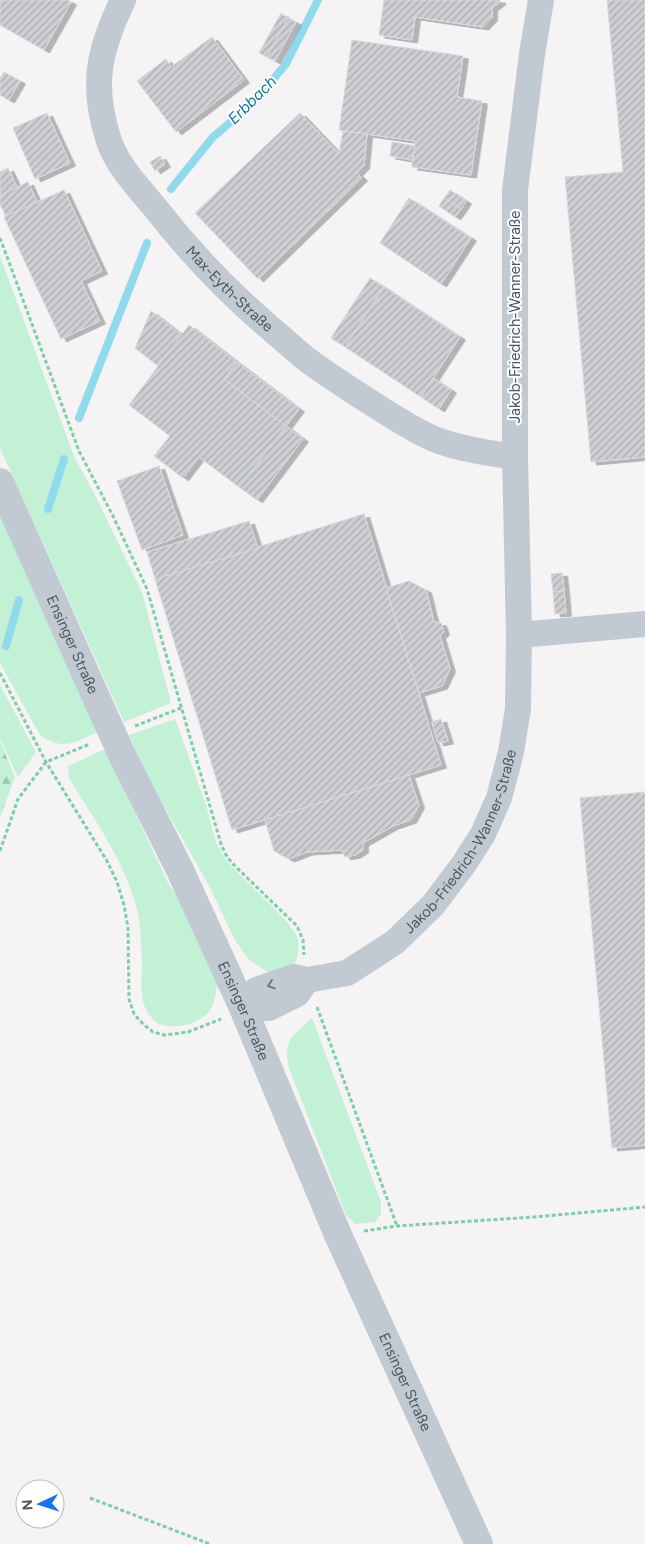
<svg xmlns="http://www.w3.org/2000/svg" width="645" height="1544" font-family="Figtree,sans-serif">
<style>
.green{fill:#c3f1d5}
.forest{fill:url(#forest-firs)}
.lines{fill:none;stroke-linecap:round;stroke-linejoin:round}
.stream{stroke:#90daee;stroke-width:8}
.building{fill:url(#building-hatch);stroke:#d7d9de;filter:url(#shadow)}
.path{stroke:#7ad0a6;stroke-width:3;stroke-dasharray:4 2.5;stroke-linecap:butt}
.minor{stroke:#c1cad2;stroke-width:26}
.tertiary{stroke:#c1cad2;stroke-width:28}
.tertiary-bridge{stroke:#c1cad2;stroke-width:28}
.oneway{stroke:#6e7983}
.labels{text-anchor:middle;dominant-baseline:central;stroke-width:4;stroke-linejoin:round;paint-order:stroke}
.street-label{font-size:15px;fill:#4a5661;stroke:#fff}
.water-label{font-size:16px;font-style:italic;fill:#0c7c9b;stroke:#fff}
</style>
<defs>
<pattern id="forest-firs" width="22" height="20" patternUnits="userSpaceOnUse" patternTransform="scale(1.25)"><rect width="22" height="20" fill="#c3f1d5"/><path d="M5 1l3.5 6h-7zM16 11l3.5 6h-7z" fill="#a0c6b0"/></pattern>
<pattern id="building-hatch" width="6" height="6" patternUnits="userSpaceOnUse" patternTransform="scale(1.25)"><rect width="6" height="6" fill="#cdcfd5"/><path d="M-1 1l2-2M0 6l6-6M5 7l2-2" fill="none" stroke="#a8abb0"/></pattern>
<filter id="shadow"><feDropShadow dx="5.5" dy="3" stdDeviation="0" flood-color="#0004"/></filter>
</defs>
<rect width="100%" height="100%" fill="#f5f3f3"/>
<!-- green -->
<g class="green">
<path d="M0 256 74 456 95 495 142 592 171 703 124 722 0 448Z"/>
<path d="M0 513 97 732C75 743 63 751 40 735L0 663Z"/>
<path d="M0 685 36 752 18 777 0 739Z"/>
<path d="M175 719C185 747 196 776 206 805 211 822 214 844 225 858 239 878 294 921 298 940 300 949 297 958 294 966L272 975 248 959 235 940 208 884 149 780 129 735Z"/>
<path d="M105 749 168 883 178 898 217 985C216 993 215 1000 212 1007 203 1024 174 1031 157 1023 154 1021 149 1015 147 1011 139 998 142 977 142 963 141 946 141 922 136 906 124 859 93 818 69 778L68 766Z"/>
<path d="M312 1018 381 1202V1214L375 1222 355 1224 346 1215 289 1068C283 1039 292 1037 312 1018Z"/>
</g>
<!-- forest -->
<path class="forest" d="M0 741 15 777 0 817Z"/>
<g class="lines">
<!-- stream -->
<g class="stream">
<path d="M171 189 213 137 252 104 286 64 318 0"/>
<path d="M79 418 147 243"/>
<path d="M48 509 64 459"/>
<path d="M6 646 19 600"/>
</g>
</g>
<!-- building -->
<g class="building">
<path d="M0 0H68L71 2 44 50 0 25Z"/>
<path d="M384 0H500V2L492 8V18L483 27 415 17 412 40 379 35Z"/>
<path d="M607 0H645V457L591 462 565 177 623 172Z"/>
<path d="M281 13 288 18 267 57 259 53Z"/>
<path d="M288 18 296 22 275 61 267 57Z"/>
<path d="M212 37 244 80 176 132 137 81 166 59 171 67Z"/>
<path d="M352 40 463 56 457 97 482 101 471 175 412 167 415 141 339 130Z"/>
<path d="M4 72 20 81 9 100 0 95V78Z"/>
<path d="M47 113 70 163 35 179 13 128Z"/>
<path d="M300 113 339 154 343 131 367 134 364 166 357 173 362 178 258 279 195 213Z"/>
<path d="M392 142 415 146 412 160 390 156Z"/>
<path d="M160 156 165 164 155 171 150 162Z"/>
<path d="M8 168 17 187 0 195V172Z"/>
<path d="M28 182 37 202 6 217 0 204V195Z"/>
<path d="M64 190 102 271 81 281 100 321 61 339 4 217Z"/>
<path d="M450 190 466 201 461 209 444 198Z"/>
<path d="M409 198 471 238 441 284 380 243Z"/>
<path d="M444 198 461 209 455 217 439 206Z"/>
<path d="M370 278 384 287 345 347 331 338Z"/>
<path d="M384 287 460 337 421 397 345 347Z"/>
<path d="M151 311 182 335 158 366 135 348Z"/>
<path d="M189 325 237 362 224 379 286 426 239 487 199 457 183 478 154 456 170 436 129 405Z"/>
<path d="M237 362 299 409 286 426 224 379Z"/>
<path d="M433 378 451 390 439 409 421 397Z"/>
<path d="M286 426 303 439 257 500 239 487Z"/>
<path d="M159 466 183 535 142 550 117 481Z"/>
<path d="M364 514 441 765 232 830 155 579Z"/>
<path d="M249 521 258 548 155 579 147 552Z"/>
<path d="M562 573 564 591 553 592 551 574Z"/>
<path d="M409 581 426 590 434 622 441 623 444 632 440 636 450 669 442 686 419 693 386 588Z"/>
<path d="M564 591 566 613 555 614 553 592Z"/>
<path d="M441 719 448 741 438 743 432 722Z"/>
<path d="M409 775 419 805 411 820 393 826 363 843V850L355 855 345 857 342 850 307 852 289 859 274 851 265 820Z"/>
<path d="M645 792V1145L612 1148 580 798Z"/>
</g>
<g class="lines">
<!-- path -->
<g class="path">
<path d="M0 238 79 451 113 516 147 589 221 844 227 857 236 867 297 926 303 940 304 955"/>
<path d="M0 673 46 762 107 861 117 882 124 905 128 928 129 999 134 1014 143 1024 153 1032 165 1035 188 1032 221 1019"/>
<path d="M135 726 181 708"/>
<path d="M0 851 18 799 46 762 90 744"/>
<path d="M317 1007 397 1226"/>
<path d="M364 1231 397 1226 534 1217 645 1207"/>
<path d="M90 1498 210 1544"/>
</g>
<!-- minor -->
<g class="minor">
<path id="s1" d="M123 0C99 50 91 84 108 138 116 165 139 188 157 210 192 255 233 297 277 334 288 343 298 353 309 361 325 373 342 384 359 395 381 409 410 429 434 439 460 449 488 453 515 457"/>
<path d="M519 635 645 624"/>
<path id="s2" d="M243 1008 256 990 294 977 307 980 347 973 395 942 433 905 464 864 483 834 499 798 511 752 518 709 519 635 515 457V190L532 54 541 0"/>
<path d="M243 1008H269L297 994 307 980"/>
</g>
<!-- tertiary -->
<g class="tertiary">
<path id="s3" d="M0 482 104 715"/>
<path id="s4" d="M123 757 180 870 243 1008 338 1235 479 1544"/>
</g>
<!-- tertiary-bridge -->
<path class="tertiary-bridge" d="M104 715 123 757"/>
</g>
<!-- one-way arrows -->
<defs><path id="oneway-chevron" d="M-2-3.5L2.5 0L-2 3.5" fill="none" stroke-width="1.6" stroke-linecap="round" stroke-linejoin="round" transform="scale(1.25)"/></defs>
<use class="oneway" href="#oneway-chevron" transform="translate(271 985) rotate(161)"/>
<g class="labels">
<!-- street labels -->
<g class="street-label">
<text stroke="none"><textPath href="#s1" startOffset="338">Max-Eyth-Straße</textPath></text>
<text transform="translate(515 317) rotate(-90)">Jakob-Friedrich-Wanner-Straße</text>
<text stroke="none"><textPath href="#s3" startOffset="178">Ensinger Straße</textPath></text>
<text stroke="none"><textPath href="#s2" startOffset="296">Jakob-Friedrich-Wanner-Straße</textPath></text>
<text stroke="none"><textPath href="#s4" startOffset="281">Ensinger Straße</textPath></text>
<text stroke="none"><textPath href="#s4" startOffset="686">Ensinger Straße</textPath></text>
</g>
<!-- water labels -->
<g class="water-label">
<text transform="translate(252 100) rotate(-45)">Erbbach</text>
</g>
</g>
<!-- north arrow -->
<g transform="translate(40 1504) rotate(266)"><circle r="24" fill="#ffffff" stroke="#b7bbc0"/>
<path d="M0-4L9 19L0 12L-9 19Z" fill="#1a73e8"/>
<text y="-8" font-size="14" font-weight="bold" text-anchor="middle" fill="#4a5661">N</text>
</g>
</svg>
